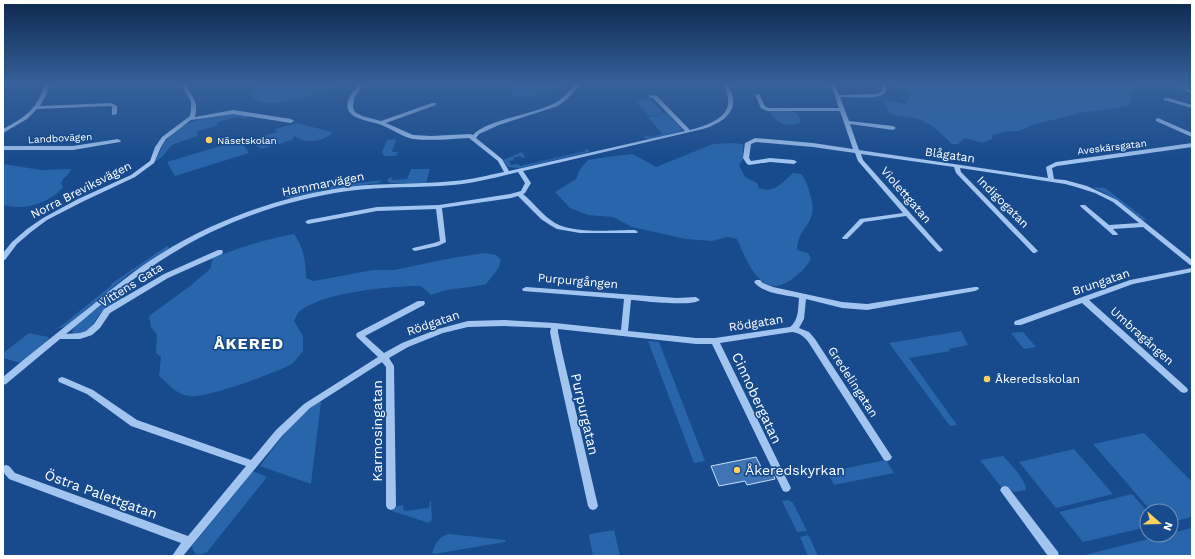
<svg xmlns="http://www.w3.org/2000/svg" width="1195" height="559" font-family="'Work Sans',sans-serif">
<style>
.green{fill:#2965ab}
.building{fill:#3f75b5;stroke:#c8dffb}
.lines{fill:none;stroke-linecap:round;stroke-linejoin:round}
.minor{fill:#a2c5ef;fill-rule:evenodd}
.poi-dot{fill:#ffd05f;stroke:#174b8d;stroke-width:1.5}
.labels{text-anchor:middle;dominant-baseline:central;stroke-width:3.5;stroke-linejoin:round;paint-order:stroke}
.far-street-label{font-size:10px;fill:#fff;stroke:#174b8d}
.far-poi-label{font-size:10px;fill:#fff;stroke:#174b8d;text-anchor:start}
.street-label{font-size:12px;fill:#fff;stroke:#174b8d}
.poi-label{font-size:12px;fill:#fff;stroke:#174b8d;text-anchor:start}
.near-street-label{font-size:14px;fill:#fff;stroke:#174b8d}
.near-poi-label{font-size:14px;fill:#fff;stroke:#174b8d;text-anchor:start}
.district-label{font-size:16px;font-weight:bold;letter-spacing:1px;fill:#fff;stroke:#174b8d}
</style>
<rect width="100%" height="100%" fill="#174b8d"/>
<!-- green -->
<g class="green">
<path d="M264 84H338C320 92 267 115 252 96Z"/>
<path d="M513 84H557C548 92 523 102 512 95Z"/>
<path d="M899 84H1137L1135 87 1129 92 1131 100 1129 105 1117 108 1085 112 1032 125 1019 131 1004 132 993 135 992 139 982 143 965 138 958 144H952L934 127 919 119 889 114 884 101 887 100 905 104 909 100 910 92Z"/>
<path d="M650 99 663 113 649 116 636 102Z"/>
<path d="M769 110 790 111 797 113 801 121 798 124C785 127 774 122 769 110Z"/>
<path d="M232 113 246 115 249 118 244 119 237 117 218 122 216 126 197 131V136L172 145 162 157 153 163C159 157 160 149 165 142 181 121 207 116 232 113Z"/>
<path d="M666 113 681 128 682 131 650 139 643 138 647 135 649 137 662 134 648 117Z"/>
<path d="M297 123 332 132V134C322 141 305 145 295 136L292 140 262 149 254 145 252 141 254 139 277 132 275 129Z"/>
<path d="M396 139 392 152H398L396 156H384L382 152 387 140Z"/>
<path d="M240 140 249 153 175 176 167 162Z"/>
<path d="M732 143 743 144V159L739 165 745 177 757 183 759 188C774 194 782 183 793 173L801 174C806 180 808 186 810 194 820 226 798 224 797 250L808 253 811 259C806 268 800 273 792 279 762 302 747 262 737 239L727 237 712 241 686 239 632 227 613 217 588 215 570 208 555 192 576 179 580 169 588 160 614 156 633 154 656 167 713 144Z"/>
<path d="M585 149 589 150V152L520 168 508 167 503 160 522 152 525 157 522 158 520 156 513 158 514 160 509 161 511 165 518 164 520 166 586 151Z"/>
<path d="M3 164 41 170 71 169C70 175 63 177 61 183L63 187C56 198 32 208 19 207 13 207 8 206 3 205Z"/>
<path d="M411 169H430L426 183H390L387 181 388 179 392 177V180L407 179Z"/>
<path d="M383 180 378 183 330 189 290 198 285 197 287 194 290 196 321 189 320 184 323 183 324 187Z"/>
<path d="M1093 187 1105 188 1147 220H1142L1117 200Z"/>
<path d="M294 234C304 248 306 262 306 278L314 281 373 270H394L452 258 485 253 496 255 501 260 498 269 486 284C467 289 450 287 431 295L421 286C390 286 324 292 300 311 297 313 296 318 294 321L303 336V351C299 356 295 362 290 365 275 373 204 399 189 396 176 394 168 384 159 376L161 357 156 353 157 335 151 327 149 316 190 286 210 269 213 258C240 247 266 239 294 234Z"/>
<path d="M167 246 169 247 168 249 129 274 65 327 54 329 60 327 112 285 111 284Z"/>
<path d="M116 293 123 299C117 303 109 306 103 311 92 321 95 330 77 334L72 332 74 327Z"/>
<path d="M961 331 968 345 949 349 950 351 909 358 957 425 950 426 889 343Z"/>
<path d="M1020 332H1023L1036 347 1024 349 1011 333Z"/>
<path d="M29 333 48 337 49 339 21 363 3 358V353Z"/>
<path d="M648 341 659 342 705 461 694 463Z"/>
<path d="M319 401 321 402 311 484 260 466C278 441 294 421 319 401Z"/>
<path d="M1144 433 1192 482V517L1171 522V511H1151L1093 444Z"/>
<path d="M1074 449 1113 494 1056 508 1019 462Z"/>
<path d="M1003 456C1009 462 1027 481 1026 490L1015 492 1002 488 980 460Z"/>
<path d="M886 460 894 473 834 485 827 472Z"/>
<path d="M253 471 267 477 207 552C199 556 194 556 192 546Z"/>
<path d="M1132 494 1147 511V527L1083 542 1059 512Z"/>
<path d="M789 500 793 503 807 531 797 532 782 501Z"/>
<path d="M430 501H431L432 520 429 523 392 511 394 507 403 505 404 511 429 508Z"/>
<path d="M1192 528V556H1086L1085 555 1164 535H1171V533Z"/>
<path d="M614 530 620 556H593L589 536 590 534Z"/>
<path d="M449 534 505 540V542L434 554 432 553C435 544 439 536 449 534Z"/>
<path d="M808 535 809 536 818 556H808L800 537Z"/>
</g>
<!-- building -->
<path class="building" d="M756 457 765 475 773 474 775 479 747 485 745 481 719 486 711 466Z"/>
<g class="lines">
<!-- minor -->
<g class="minor">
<path d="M45 84H49L47 93 40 106 111 103 117 106V114L112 115V107L110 106 37 109 27 119 3 133V129C26 117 37 109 45 84Z"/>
<path d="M182 84H186C191 99 199 98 195 117L233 110 291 119 294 121 291 123 233 114 191 120 166 139 161 147 154 163 135 177 82 202 47 220 31 232 17 244 5 260H3V253L12 242 27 229 43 218 78 199 131 175 150 161 155 147 162 137 190 116 191 110V101L183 88Z"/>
<path d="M360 84H364L354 98 353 108 355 112 362 116 381 121 432 103H436V105L386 123 413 135 431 136 470 134 473 135C488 119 532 115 553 104 562 100 569 91 576 84H581L567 99 558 106 499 125 479 134 476 138 502 159 509 171 685 131 653 98 649 97V95L657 96 690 130C705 126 731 118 728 99 728 94 725 88 723 84H727C730 88 733 94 733 99 735 116 716 125 703 129L523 171 531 183 525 193 523 194C534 203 543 216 555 223 575 234 613 230 635 230L638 232 637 233H580L557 229 550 225 541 219 518 196 511 198 442 208 446 242 438 246 415 251 413 250 412 249 413 248 434 243 440 241 436 209 377 211 308 224 305 222 308 220 377 207 439 205 510 194 521 191 525 183 518 172C497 177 475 183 453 185 418 188 383 186 348 191 276 201 206 228 147 270 118 289 93 312 66 334L80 333 86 331 94 324 104 309 164 274 218 250H222L223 252 222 254 168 278 110 313 100 328 92 335 80 339H60L6 384 3 385V377C31 353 61 330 90 307 113 288 136 269 162 253 214 221 274 199 334 189 374 182 414 185 454 181 471 180 488 175 504 172L498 161 469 138C450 139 432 141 413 139 403 137 390 128 379 124 373 122 365 121 358 118 339 110 349 95 360 84Z"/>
<path d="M831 84H835L839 95 878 94 881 91 883 84H887C887 87 886 91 885 93 879 100 850 97 840 97L849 121 893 126 896 128 893 130 850 124 859 150 1048 178 1046 167 1056 162 1192 143V147L1057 166 1052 168 1054 179 1065 180 1087 186 1117 200 1192 260V265H1190L1143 227 1113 229 1118 234 1117 235H1113L1081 207 1080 206 1081 205H1085L1109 225 1139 223 1113 202 1095 193 1076 187 1065 184 960 168 961 172 1038 251 1035 253H1033L956 173 954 167 861 154 863 160 943 250 940 252 938 251 906 216 864 222 847 239H843L842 238 843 237 860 219 903 213 858 161 855 153 813 147 756 142 751 144 749 158 751 161 770 158 794 160 797 162 794 164 770 162 749 165 747 164 743 158 745 143 755 138 813 143 853 149 840 111H767L761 108 755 95 759 94 765 106 768 108H839Z"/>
<path d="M1174 84H1179L1192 91V94Z"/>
<path d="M1164 98H1168L1192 105V108L1164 100Z"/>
<path d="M1158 118 1192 133V137L1156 121V119Z"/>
<path d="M118 139 121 141 120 142 73 150H3V146H73Z"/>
<path d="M1192 268V272L1133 284 1089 300 1187 388 1188 390 1187 392 1184 393 1181 392 1082 303 1021 325H1015L1014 323 1015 321 1130 280Z"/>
<path d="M756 280H760L763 283 773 287 842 302 867 304 975 287H978L979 289 975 291 867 310 842 308 806 299 804 319 799 328 809 332 815 339 890 454 892 457 890 460 887 461 884 460 809 343C805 337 800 333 792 332L720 343 791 488 789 491 786 492 783 491 712 344H696L558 329V332L562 352 598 506 596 509 593 510 590 509 588 506 554 352 550 332 551 328 504 326 468 327 443 333 408 347 389 358 394 366 396 506 394 509 391 510 388 509 386 506V367L382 362 310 408 282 436 183 556H172L181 543 9 479 3 472V466L6 465 9 466 15 473 188 536 246 466 131 426 87 394 59 382 58 380 59 378 62 377 65 378 93 390 137 420 251 460 276 430 304 404 378 357 357 337 356 335 357 333 418 301H424L425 303 424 305 365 336 384 353 402 343 438 329 468 321 504 320 555 323 621 330 624 299 523 291 522 289 526 287 677 298 696 297 700 300C692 307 644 301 631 300L628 331 696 338H715L790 327C799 320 798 308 799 298 786 295 763 294 754 282Z"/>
<path d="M1005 486 1008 487 1058 552 1059 556H1048L1002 493 1000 490 1002 487Z"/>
</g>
</g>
<!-- sky -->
<linearGradient id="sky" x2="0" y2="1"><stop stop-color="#0d294e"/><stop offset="0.52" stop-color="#36619a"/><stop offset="1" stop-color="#36619a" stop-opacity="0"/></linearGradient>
<rect width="1195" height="162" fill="url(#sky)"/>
<!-- markers -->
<g class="poi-dot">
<circle cx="209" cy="140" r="4"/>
<circle cx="987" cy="379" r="4"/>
<circle cx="737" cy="470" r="4"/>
</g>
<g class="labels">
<!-- far-street labels -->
<g class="far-street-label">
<text transform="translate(60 138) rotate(-3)">Landbovägen</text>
<text transform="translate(1112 147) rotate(-7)">Aveskärsgatan</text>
</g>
<!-- far-poi labels -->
<g class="far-poi-label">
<text x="217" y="140">Näsetskolan</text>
</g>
<!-- street labels -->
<g class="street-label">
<text transform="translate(950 155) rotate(8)">Blågatan</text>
<text transform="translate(323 184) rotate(-11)">Hammarvägen</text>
<text transform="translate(81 190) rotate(-27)">Norra Breviksvägen</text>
<text transform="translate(906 195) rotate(49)">Violettgatan</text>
<text transform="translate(1003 202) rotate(45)">Indigogatan</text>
<text transform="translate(578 281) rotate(5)">Purpurgången</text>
<text transform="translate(1101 282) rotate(-19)">Brungatan</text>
<text transform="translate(131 285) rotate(-32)">Vittens Gata</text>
<text transform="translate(433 323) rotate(-19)">Rödgatan</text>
<text transform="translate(756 323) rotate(-9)">Rödgatan</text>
<text transform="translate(1142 336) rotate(42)">Umbragången</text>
<text transform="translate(853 382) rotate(57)">Gredelingatan</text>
</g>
<!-- poi labels -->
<g class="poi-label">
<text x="995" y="379">Åkeredsskolan</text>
</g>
<!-- near-street labels -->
<g class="near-street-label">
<text transform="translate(757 398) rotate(65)">Cinnobergatan</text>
<text transform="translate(585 414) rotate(77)">Purpurgatan</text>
<text transform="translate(377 431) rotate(-90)">Karmosingatan</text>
<text transform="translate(101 494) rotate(20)">Östra Palettgatan</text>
</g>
<!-- near-poi labels -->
<g class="near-poi-label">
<text x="745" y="470">Åkeredskyrkan</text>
</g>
<!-- district labels -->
<g class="district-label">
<text x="249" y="343">ÅKERED</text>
</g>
</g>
<!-- border -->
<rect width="1195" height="559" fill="none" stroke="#ffffff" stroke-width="8"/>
<!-- north arrow -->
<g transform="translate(1159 523) rotate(110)"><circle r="19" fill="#174b8d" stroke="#7493bb"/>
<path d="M0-3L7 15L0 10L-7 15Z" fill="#ffd05f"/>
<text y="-6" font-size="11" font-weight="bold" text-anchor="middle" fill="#ffffff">N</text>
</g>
</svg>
